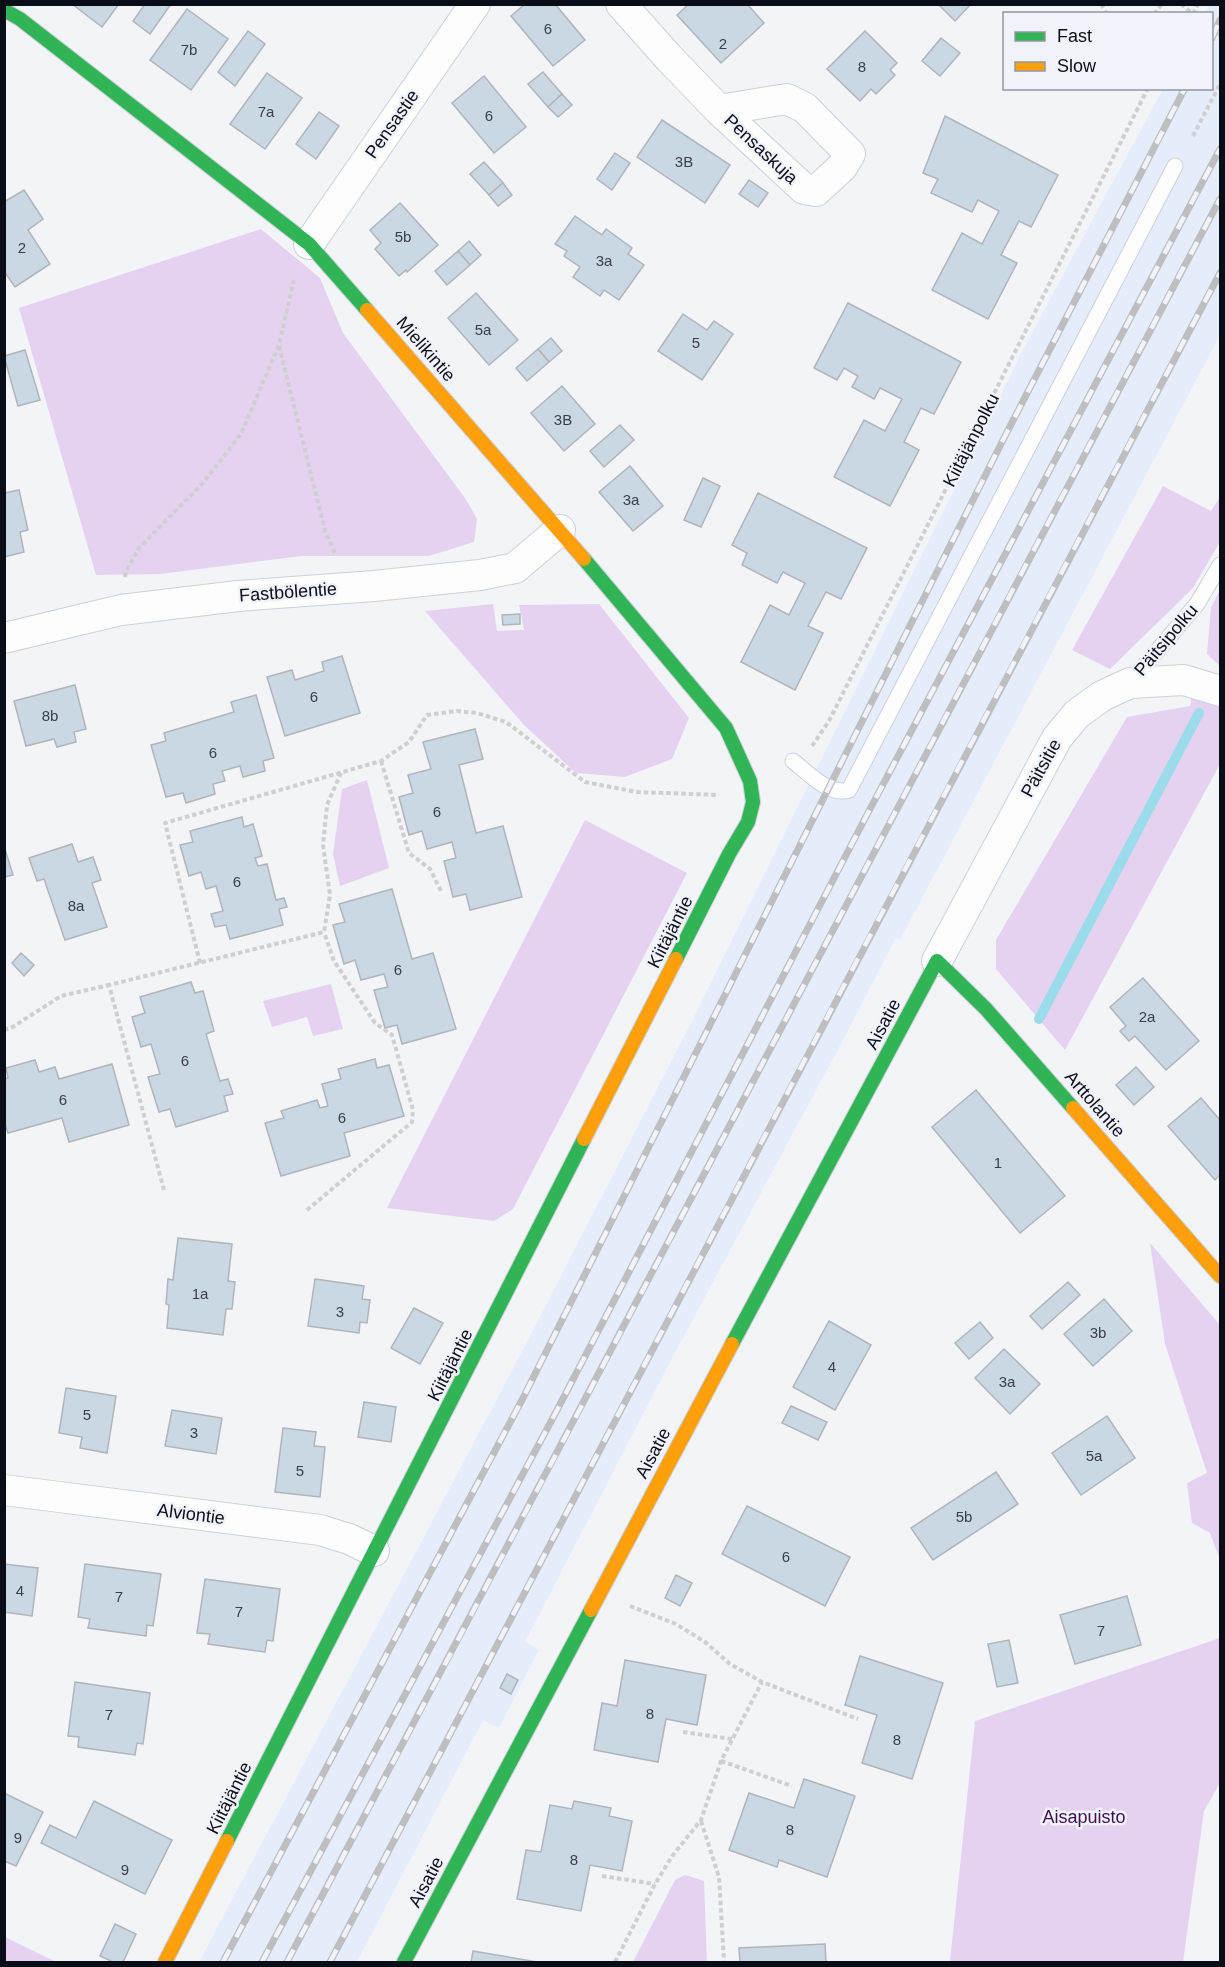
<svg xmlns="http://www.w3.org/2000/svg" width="1225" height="1967" font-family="Arial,sans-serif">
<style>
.built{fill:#e5edfb}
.green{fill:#e5d2f1}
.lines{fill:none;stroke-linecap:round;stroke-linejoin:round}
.stream{stroke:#9adcea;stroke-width:10}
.building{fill:#cad8e3;stroke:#afb5bb;stroke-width:1.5}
.lane-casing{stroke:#ccd0d8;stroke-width:17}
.street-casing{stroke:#ccd0d8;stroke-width:32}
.fast-casing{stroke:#ccd0d8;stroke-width:16}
.slow-casing{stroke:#ccd0d8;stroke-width:16}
.path{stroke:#cfcfd1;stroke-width:4;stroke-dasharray:4.5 3;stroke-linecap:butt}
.lane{stroke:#fdfdfe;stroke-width:15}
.street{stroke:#fdfdfe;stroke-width:30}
.fast{stroke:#30b455;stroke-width:14}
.slow{stroke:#ff9f0a;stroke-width:14}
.rail-casing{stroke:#bdbebf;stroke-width:7}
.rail{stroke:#f0f3fa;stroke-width:4.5;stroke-dasharray:14;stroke-linecap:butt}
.path-bridge{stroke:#cfcfd1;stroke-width:4;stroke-dasharray:4.5 3;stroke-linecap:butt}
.labels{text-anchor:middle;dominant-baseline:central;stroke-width:5;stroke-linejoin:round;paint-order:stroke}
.number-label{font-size:15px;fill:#38404a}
.street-label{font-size:18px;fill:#080d17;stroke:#f0f3fa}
.park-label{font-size:18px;fill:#410e54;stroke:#f0f3fa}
</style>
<rect width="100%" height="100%" fill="#f2f4f8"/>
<!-- built -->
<path class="built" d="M1209 5H1220V335L900 940 896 937 849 1029 670 1362 525 1642 539 1650 499 1728 483 1720 357 1962H199L526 1344 693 1019 1025 346 1095 215 1163 89 1212 88V14L1204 13Z"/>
<!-- green -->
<g class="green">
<path d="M261 229 320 278 343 333 465 498 477 519 474 542 429 556H301L160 574 96 575 19 308Z"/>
<path d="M1163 486 1211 511 1220 497V542L1193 588 1110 669 1072 650Z"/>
<path d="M1220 590V666L1207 654 1211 607Z"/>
<path d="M493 604 497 631 524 630 519 605 599 604 689 718 672 759 625 777 576 773 524 725 425 611Z"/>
<path d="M1193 691 1220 701V764L1065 1050 996 969V940L1127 717 1190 706Z"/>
<path d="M367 780 389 868 340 886 333 854 342 789Z"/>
<path d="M585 820 687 873 513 1209 494 1221 387 1208Z"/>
<path d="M331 984 343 1029 313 1036 307 1017 272 1027 263 1001Z"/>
<path d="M1150 1243 1220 1325V1560L1210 1533 1192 1523 1187 1483 1207 1473 1165 1344Z"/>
<path d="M1220 1638V1783L1204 1811 1183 1962H950L975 1721Z"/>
<path d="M685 1875 704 1881 707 1962H633L675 1880Z"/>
<path d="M4 1937H5L56 1962H5Z"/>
</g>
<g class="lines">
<!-- stream -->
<path class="stream" d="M1039 1019 1199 713"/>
</g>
<!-- building -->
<g class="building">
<path d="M72 4H119L102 27Z"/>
<path d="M145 4H171L150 34 133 21Z"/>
<path d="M525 4H555L585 40 553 66 511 16Z"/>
<path d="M689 4H747L764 23 721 63 677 15Z"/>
<path d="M938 4H971L955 21Z"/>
<path d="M187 9 228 39 191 90 150 60Z"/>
<path d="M248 31 265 44 235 86 218 72Z"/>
<path d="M865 31 897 63 890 70 895 75 876 94 871 89 860 101 827 69Z"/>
<path d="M941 38 960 53 940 76 922 61Z"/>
<path d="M543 72 562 94 548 107 528 84Z"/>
<path d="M267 73 302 98 265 149 230 124Z"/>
<path d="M484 76 526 127 494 153 452 103Z"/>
<path d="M562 94 572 105 558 117 548 107Z"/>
<path d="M319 112 339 126 316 159 296 144Z"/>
<path d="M945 116 1058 175 1031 227 1019 221 1001 255 1017 263 988 319 932 290 962 233 982 244 999 211 978 200 972 212 931 193 938 179 923 173Z"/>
<path d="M662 120 730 165 705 203 637 157Z"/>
<path d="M615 153 630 163 612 190 597 179Z"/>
<path d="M484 162 503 183 489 195 470 174Z"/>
<path d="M749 180 768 193 758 207 739 194Z"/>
<path d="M503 183 512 195 498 206 489 195Z"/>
<path d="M24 190 43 219 28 230 50 264 15 287 4 271V202Z"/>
<path d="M400 203 438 245 407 272 406 270 399 276 375 249 381 243 370 230Z"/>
<path d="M575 216 602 235 606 229 632 248 628 254 644 265 619 300 604 290 600 296 573 277 580 267 564 256 567 251 555 244Z"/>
<path d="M469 241 481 255 470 265 458 251Z"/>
<path d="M458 251 470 265 447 285 435 271Z"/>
<path d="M476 293 518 340 489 365 448 318Z"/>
<path d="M848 303 961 362 934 414 921 408 904 442 919 450 890 506 834 477 864 420 885 431 902 399 880 388 874 399 852 387 858 376 844 368 837 380 814 368Z"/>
<path d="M683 314 707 330 714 321 733 334 702 380 658 351Z"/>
<path d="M551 338 562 351 549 362 538 349Z"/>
<path d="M538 349 549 362 527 381 516 368Z"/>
<path d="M25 350 40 400 18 406 4 356Z"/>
<path d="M562 386 595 424 564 451 531 413Z"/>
<path d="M620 425 634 440 604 467 590 451Z"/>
<path d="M630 466 663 506 633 531 599 492Z"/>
<path d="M703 478 720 486 701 527 684 520Z"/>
<path d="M19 490 28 530 20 532 24 552 4 557V493Z"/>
<path d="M758 493 867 548 841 599 826 592 808 626 823 633 795 690 741 662 770 605 789 615 805 583 783 572 777 583 742 565 747 553 732 545Z"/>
<path d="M520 614V624L503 625 502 615Z"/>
<path d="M342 656 360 713 285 736 267 677 292 670 295 680 324 671 322 662Z"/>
<path d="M75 685 86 729 74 732 76 742 57 747 54 739 26 746 14 701Z"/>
<path d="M256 695 274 758 263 761 265 771 243 777 240 766 222 771 225 781 213 784 215 794 186 803 183 793 166 797 151 745 166 741 164 733 234 712 231 702Z"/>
<path d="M475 729 483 759 459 765 476 833 503 826 522 897 470 910 466 894 453 897 444 861 456 858 452 842 427 849 422 831 409 835 399 797 413 793 408 775 431 769 423 742Z"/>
<path d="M242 817 244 827 253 824 262 856 255 858 258 866 267 864 276 900 284 898 287 907 279 909 283 925 230 939 226 925 215 927 211 914 223 911 216 886 206 889 201 872 189 876 180 845 193 842 190 831Z"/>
<path d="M72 844 78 862 93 857 101 880 92 883 107 927 65 940 44 879 37 881 29 858Z"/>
<path d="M4 846 13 875 4 877Z"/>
<path d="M392 889 412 959 433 953 456 1029 402 1044 397 1025 385 1028 374 990 388 987 384 974 361 980 355 960 344 964 333 925 345 922 339 904Z"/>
<path d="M21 953 34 965 24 976 12 963Z"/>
<path d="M1143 978 1199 1041 1166 1070 1135 1036 1129 1041 1120 1031 1126 1026 1110 1007Z"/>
<path d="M191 982 195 993 203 991 214 1031 206 1034 220 1081 228 1079 233 1094 224 1096 228 1111 176 1127 170 1109 159 1112 148 1077 160 1074 151 1044 141 1047 132 1017 145 1013 140 997Z"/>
<path d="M375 1059 377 1068 389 1065 404 1116 344 1133 350 1156 281 1176 265 1123 284 1118 281 1111 317 1100 320 1108 328 1106 322 1084 341 1079 338 1069Z"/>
<path d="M35 1060 39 1072 55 1067 59 1079 112 1064 129 1125 69 1142 62 1118 8 1133 4 1121V1079L8 1078 6 1068Z"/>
<path d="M1136 1067 1154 1087 1134 1105 1116 1085Z"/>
<path d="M976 1090 1065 1196 1020 1233 932 1127Z"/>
<path d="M1201 1098 1220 1120V1175L1215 1180 1168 1126Z"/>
<path d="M178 1238 232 1244 228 1281 235 1282 232 1309H226L223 1335 167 1328 169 1305 166 1304 168 1279 173 1280Z"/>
<path d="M315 1279 364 1286 362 1299 370 1300 367 1323 360 1322 359 1333 308 1326Z"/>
<path d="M1068 1282 1080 1295 1042 1329 1030 1316Z"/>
<path d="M1104 1299 1132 1331 1093 1366 1064 1334Z"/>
<path d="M414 1308 443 1323 420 1364 391 1348Z"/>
<path d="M829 1321 871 1345 835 1410 793 1387Z"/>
<path d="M980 1322 993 1338 969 1359 955 1343Z"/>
<path d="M1004 1349 1040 1384 1010 1414 975 1378Z"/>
<path d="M66 1388 116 1396 107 1453 80 1448 82 1437 59 1433Z"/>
<path d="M364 1402 396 1407 391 1442 358 1437Z"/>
<path d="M791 1406 827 1422 818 1440 782 1423Z"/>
<path d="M172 1410 222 1418 216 1454 165 1446Z"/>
<path d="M1107 1416 1135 1458 1081 1495 1052 1453Z"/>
<path d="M283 1428 316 1432 314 1446 325 1447 320 1497 275 1492Z"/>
<path d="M996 1472 1018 1504 933 1560 911 1528Z"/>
<path d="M747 1506 850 1557 825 1606 722 1554Z"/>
<path d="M4 1564 38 1568 32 1616 4 1612Z"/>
<path d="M85 1564 161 1574 153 1626 147 1625 146 1636 88 1628 90 1619 78 1617Z"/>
<path d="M676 1575 692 1583 680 1606 665 1598Z"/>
<path d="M205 1579 280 1589 273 1641 267 1640 265 1652 208 1644 210 1634 197 1633Z"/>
<path d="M1127 1596 1141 1645 1075 1664 1060 1615Z"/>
<path d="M1009 1640 1018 1683 997 1687 988 1644Z"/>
<path d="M860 1656 943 1683 912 1779 862 1763 877 1715 845 1705Z"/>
<path d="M625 1660 706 1675 697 1725 666 1719 658 1762 594 1750 602 1703 617 1706Z"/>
<path d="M507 1674 518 1680 511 1694 500 1688Z"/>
<path d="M75 1682 150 1693 143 1744 137 1743 135 1755 78 1747 79 1737 68 1736Z"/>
<path d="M804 1779 855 1796 827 1877 779 1860 777 1867 729 1850 749 1793 794 1808Z"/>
<path d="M4 1793 43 1812 16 1866 4 1861Z"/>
<path d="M94 1801 172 1840 145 1894 41 1843 50 1825 76 1838Z"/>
<path d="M574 1801 611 1808 609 1816 632 1821 622 1871 590 1865 581 1911 517 1899 526 1850 541 1852 550 1805 572 1809Z"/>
<path d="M115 1924 136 1934 123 1962H113L100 1956Z"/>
<path d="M825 1944 826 1962H740L739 1948Z"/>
<path d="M473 1951 537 1962H471Z"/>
</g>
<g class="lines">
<defs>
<g id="lane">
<path d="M1130 683 1197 604 1220 565"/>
<path d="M793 761C808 773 829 796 849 790L1175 166"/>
</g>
<g id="street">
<path d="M621 4 669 58 719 110 804 189 816 191 842 167 850 154 805 108 787 99 719 110"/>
<path d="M309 244 475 4"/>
<path d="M4 638 121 610 238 596 374 586 480 575 515 568 560 530"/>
<path d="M937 961 1057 738 1077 714 1102 696 1130 683 1184 680 1220 691"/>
<path d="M4 1490 320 1530 349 1539 374 1551"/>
</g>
<g id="fast">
<path d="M4 10 20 19 309 244 367 310"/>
<path d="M584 559 726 728 750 781 753 802 748 822 729 854 676 959"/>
<path d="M732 1344 937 961 986 1009 1073 1108"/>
<path d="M227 1841 584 1139"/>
<path d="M404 1962 591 1610"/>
</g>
<g id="slow">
<path d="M367 310 584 559"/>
<path d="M1073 1108 1220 1276"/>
<path d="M584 1139 676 959"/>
<path d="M591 1610 732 1344"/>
<path d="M165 1962 227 1841"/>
</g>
</defs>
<!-- lane casing -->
<use href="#lane" class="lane-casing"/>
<!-- street casing -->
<use href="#street" class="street-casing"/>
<!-- fast casing -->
<use href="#fast" class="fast-casing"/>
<!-- slow casing -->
<use href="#slow" class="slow-casing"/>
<!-- path -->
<g class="path">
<path d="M1101 4 1107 14"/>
<path d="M1181 4 1193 14"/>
<path d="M1154 14 1162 4"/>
<path d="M1212 28 1220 35"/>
<path d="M1193 136 1220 84"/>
<path d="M279 346 326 534 336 555"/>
<path d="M125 577 126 571 139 548 203 483 241 434 279 345 294 280"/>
<path d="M812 746 829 721 1148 88"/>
<path d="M381 761 409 853 430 869 442 893"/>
<path d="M200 963 165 823 381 761 409 742 427 715 457 711 477 713 506 722 585 782 637 792 719 795"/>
<path d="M4 1030 11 1028 61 996 109 985"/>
<path d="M164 1190 109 985 324 932 330 895 323 845 327 805 341 773"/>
<path d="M307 1210 412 1122 413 1110 392 1035 375 1023 334 961 324 932"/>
<path d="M630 1606 676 1624 705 1642 730 1664 762 1682 858 1719"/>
<path d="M683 1732 732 1739"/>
<path d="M721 1761 792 1786"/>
<path d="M701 1821 719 1877 724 1962"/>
<path d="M602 1876 655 1884"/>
<path d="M615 1962 655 1884 673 1855 701 1820 721 1761 762 1682"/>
</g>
<!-- lane -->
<use href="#lane" class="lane"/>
<!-- street -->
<use href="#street" class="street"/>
<!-- fast -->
<use href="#fast" class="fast"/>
<!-- slow -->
<use href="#slow" class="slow"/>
<defs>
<g id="rail">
<path d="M1212 38 1220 20"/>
<path d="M223 1962 523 1398 1005 436 1185 88"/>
<path d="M262 1962 555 1414 870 809 1220 149"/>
<path d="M287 1962C599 1375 908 786 1220 199"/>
<path d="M330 1962C627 1399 922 835 1220 273"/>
</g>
</defs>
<!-- rail casing -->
<use href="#rail" class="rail-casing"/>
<!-- rail -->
<use href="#rail" class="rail"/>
<!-- path-bridge -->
<path class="path-bridge" d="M1193 14 1198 4"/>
</g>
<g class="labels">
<!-- number labels -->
<g class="number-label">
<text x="548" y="28">6</text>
<text x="723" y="43">2</text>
<text x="189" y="49">7b</text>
<text x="862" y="66">8</text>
<text x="266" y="111">7a</text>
<text x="489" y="115">6</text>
<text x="684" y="161">3B</text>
<text x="403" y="236">5b</text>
<text x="22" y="247">2</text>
<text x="604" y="260">3a</text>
<text x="483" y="329">5a</text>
<text x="696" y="342">5</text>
<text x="563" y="419">3B</text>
<text x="631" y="499">3a</text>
<text x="314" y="696">6</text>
<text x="50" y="715">8b</text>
<text x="213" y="752">6</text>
<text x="437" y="811">6</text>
<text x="237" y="881">6</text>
<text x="76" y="905">8a</text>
<text x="398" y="969">6</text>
<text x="1147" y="1016">2a</text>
<text x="185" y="1060">6</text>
<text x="63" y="1099">6</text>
<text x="342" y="1117">6</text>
<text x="998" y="1162">1</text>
<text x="200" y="1293">1a</text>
<text x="340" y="1311">3</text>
<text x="1098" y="1332">3b</text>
<text x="832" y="1366">4</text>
<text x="1007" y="1381">3a</text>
<text x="87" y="1414">5</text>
<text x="194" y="1432">3</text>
<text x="1094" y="1455">5a</text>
<text x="300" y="1470">5</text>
<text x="964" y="1516">5b</text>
<text x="786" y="1556">6</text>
<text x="20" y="1590">4</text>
<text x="119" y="1596">7</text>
<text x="239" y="1611">7</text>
<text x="1101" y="1630">7</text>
<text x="650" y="1713">8</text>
<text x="109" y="1714">7</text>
<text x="897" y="1739">8</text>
<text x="790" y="1829">8</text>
<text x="18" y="1837">9</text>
<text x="574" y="1859">8</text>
<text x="125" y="1869">9</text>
</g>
<!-- street labels -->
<g class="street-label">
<text transform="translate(392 124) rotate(-55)">Pensastie</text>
<text transform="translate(761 149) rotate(43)">Pensaskuja</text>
<text transform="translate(426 349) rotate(49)">Mielikintie</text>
<text transform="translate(971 440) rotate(-63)">Kiitäjänpolku</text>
<text transform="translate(288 592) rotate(-4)">Fastbölentie</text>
<text transform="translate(1166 640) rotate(-50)">Päitsipolku</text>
<text transform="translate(1041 768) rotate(-61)">Päitsitie</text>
<text transform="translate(670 932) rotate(-63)">Kiitäjäntie</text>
<text transform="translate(883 1024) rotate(-62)">Aisatie</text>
<text transform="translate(1095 1104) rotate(49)">Arttolantie</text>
<text transform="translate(450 1365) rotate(-63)">Kiitäjäntie</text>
<text transform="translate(653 1453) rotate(-62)">Aisatie</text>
<text transform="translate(191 1514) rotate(7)">Alviontie</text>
<text transform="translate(229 1798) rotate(-63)">Kiitäjäntie</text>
<text transform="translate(426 1882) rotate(-62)">Aisatie</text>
</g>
<!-- park labels -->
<g class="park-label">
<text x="1084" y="1817">Aisapuisto</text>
</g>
</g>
<!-- border -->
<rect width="1225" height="1967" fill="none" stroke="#080d17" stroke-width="12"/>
<!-- legend -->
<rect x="1003" y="12" width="210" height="78" fill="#f0f3fa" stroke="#93979f" stroke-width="1.5"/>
<rect x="1015" y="32" width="30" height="9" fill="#30b455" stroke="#93979f" stroke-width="1.5"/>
<text x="1057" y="42" font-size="18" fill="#080d17">Fast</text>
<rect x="1015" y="62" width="30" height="9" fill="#ff9f0a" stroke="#93979f" stroke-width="1.5"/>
<text x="1057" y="72" font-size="18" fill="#080d17">Slow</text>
</svg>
